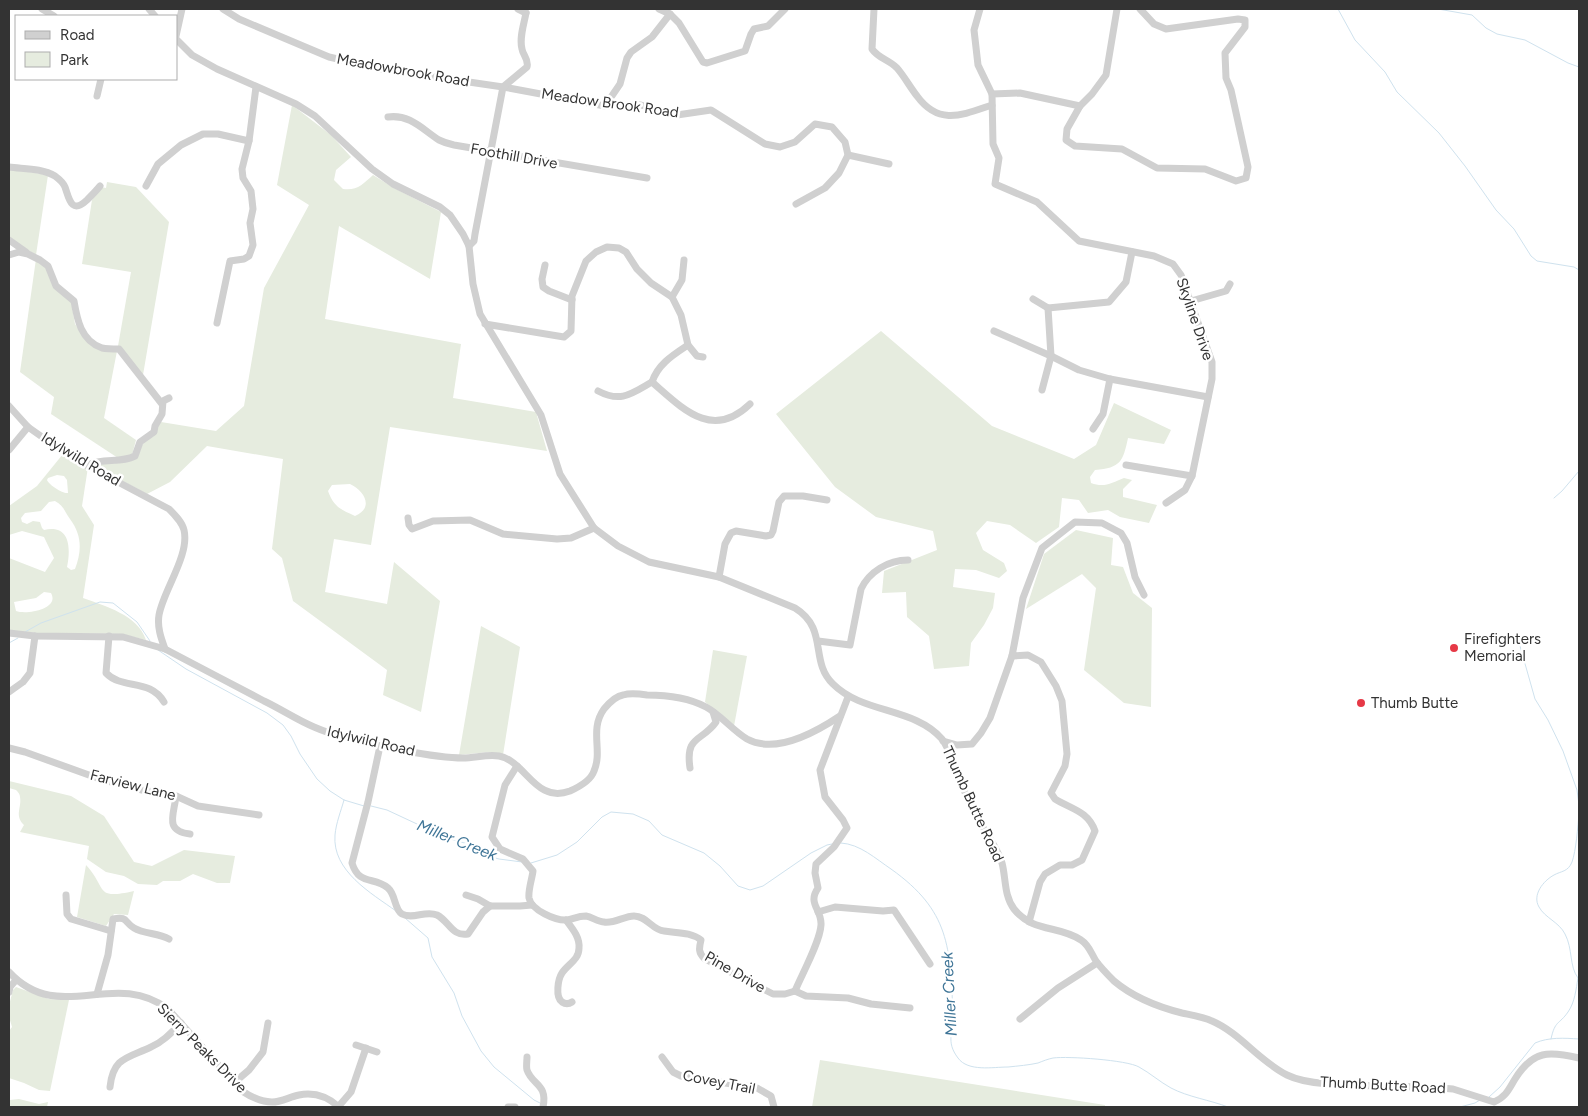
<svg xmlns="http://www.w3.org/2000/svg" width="1588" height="1116" font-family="Figtree,sans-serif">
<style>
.green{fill:#e6ecdf;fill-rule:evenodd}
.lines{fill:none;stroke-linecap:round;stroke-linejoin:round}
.stream{stroke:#cfe2ee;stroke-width:1}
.minor{stroke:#d0d0d0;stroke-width:7}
.poi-dot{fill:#e63946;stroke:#fff;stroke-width:2}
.labels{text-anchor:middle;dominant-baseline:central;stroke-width:5;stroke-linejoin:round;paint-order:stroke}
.street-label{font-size:15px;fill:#333;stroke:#fff}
.poi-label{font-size:15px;fill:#333;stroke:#fff;text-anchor:start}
.water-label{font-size:16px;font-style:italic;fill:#3f7597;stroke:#fff}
</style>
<rect width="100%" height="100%" fill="#fff"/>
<!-- green -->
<g class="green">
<path d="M292 105 331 135 351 157 336 170 334 180 343 189C357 191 363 184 373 175L394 188 441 212 430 279 339 226 325 319 461 344 453 398 536 412 547 451 390 427 371 545 334 539 325 592 387 604 394 562 440 601 421 712 383 695 387 670 293 601 282 558 272 549 283 459 207 446 170 482 147 494 93 465 128 462 161 422 216 431 244 406 264 288 309 205 277 185ZM350 484C365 491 374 508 355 516 340 509 334 507 328 491L332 485Z"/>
<path d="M9 169 48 175 36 255 9 238Z"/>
<path d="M107 182 136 187 169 222 143 375 118 346 131 272 82 264 92 200 101 187 106 188Z"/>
<path d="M36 259 46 267 71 301 75 324 86 340 117 351 104 418 136 440 132 455 118 458 51 414 54 397 20 372Z"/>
<path d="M881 331 992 426 1074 459 1096 445 1114 403 1171 430 1164 444 1128 438C1123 461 1121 468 1095 470L1090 477 1091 483C1104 488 1112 483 1124 478L1132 480 1123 489V497L1157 505 1149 523 1120 517 1108 510 1088 513 1079 500 1062 498 1059 527 1036 543 1010 525 987 521 976 533 983 550 1004 563 1007 571 999 578 976 570 955 569 953 587 995 593 993 608 984 625 971 643 969 666 934 669 929 636 907 617 906 592 882 593 884 571 937 550 933 531 876 517 835 487 776 414Z"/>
<path d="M63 454 88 467 82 506 94 525 83 598C105 606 138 615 146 640L122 634 37 633 9 631V558L45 572 54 558 44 537 22 531 9 535V506L37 486ZM57 475 64 476 67 480 68 493C63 494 49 485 47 480L48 478ZM55 501C65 507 64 511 70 519 82 535 82 551 75 569L71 570 67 567C71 548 70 524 44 530L42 528 40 522 33 521 27 524 22 522 21 518 25 513 41 511 49 502ZM44 592 51 593C60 609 27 615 16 611L14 602 36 598Z"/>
<path d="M1076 530 1113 538 1111 565 1123 567 1133 593 1152 608 1151 707 1124 703 1084 670 1096 588 1082 574 1026 609 1044 554Z"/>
<path d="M481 626 520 647 503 755 489 752 459 755Z"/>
<path d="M713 650 747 656 734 726 705 702Z"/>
<path d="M9 781 71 796 104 816 134 862 152 866 184 850 235 856 230 883H217L193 874 180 881H163L157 885 138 884 124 876 106 872 87 859 89 846 20 832 24 825C14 815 22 808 20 797 20 794 18 792 16 790L9 788Z"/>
<path d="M86 865C108 889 94 900 134 891L128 915 114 914 106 926 77 917Z"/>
<path d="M16 987 49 999 69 1000 50 1091 39 1090 24 1083 9 1078V1031L12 1027C11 1022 9 1020 9 1015 8 1006 11 998 13 990Z"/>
<path d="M820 1060 1105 1105V1107H812Z"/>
<path d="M19 1099 39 1104 48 1102 47 1107H9L10 1100Z"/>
</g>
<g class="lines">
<!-- stream -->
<g class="stream">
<path d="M1338 9 1355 40 1385 72 1397 92 1439 133 1465 166 1496 210 1514 229 1531 256 1537 261 1574 267 1579 270"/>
<path d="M1438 9 1472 15 1486 28 1497 34 1525 40 1568 63 1579 67"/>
<path d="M1554 498 1562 491 1579 471"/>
<path d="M25 632 41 623 100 602 113 603 137 622 150 641"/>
<path d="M1518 639 1535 699 1548 720 1563 751 1577 790 1579 805"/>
<path d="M9 643 18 638"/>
<path d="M158 650 186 669 267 713 283 725 291 736 300 754 317 779 330 791 344 800 364 806"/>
<path d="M344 800C341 811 336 823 335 835 332 871 371 893 396 911"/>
<path d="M371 806 387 810 447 838 468 844 481 854 499 859 522 862"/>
<path d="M841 843C860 844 876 859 891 869 950 911 950 947 953 1014 954 1032 945 1041 958 1058 968 1072 993 1067 1008 1067 1018 1066 1029 1065 1038 1063 1043 1061 1048 1059 1053 1058 1068 1056 1127 1060 1139 1067 1150 1073 1160 1082 1171 1088 1188 1097 1210 1100 1228 1107"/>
<path d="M531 863 557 855 577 842 602 817 611 812 633 814 649 821 662 835 704 853 720 866 738 886 750 890 763 886 811 853 827 845 832 844"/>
<path d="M405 918 428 938 432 957 454 993 462 1016 481 1051 494 1067 534 1100 540 1103"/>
<path d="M1551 1039C1555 1020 1559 1025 1568 1012 1575 1002 1576 989 1578 978 1569 966 1573 949 1565 934 1559 922 1545 918 1539 907 1532 895 1543 881 1554 875 1561 871 1568 872 1572 862 1576 851 1578 826 1579 813"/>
<path d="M1489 1097 1500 1087 1535 1043C1549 1037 1564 1038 1579 1039"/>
<path d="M1460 1107 1475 1103 1480 1100"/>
</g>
<!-- minor -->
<g class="minor">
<path d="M42 9 54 16"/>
<path d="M149 9 155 16"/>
<path d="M223 9 239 19 329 57 386 70 396 69 409 71 428 76 503 87 605 106 641 105 677 115 711 110 765 144 780 147 795 142 815 124 832 127 845 142 848 155 839 173 825 188 796 204"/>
<path d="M518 9 526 13"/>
<path d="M659 9 670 14"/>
<path d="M874 9 872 49C878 58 889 60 897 68 904 76 910 87 917 96 939 126 962 115 992 105"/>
<path d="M980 9 974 30 978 65 992 94 993 144 999 158 995 184 1037 202 1079 241 1154 256 1173 264 1181 275 1212 362V379L1192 476 1185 490 1166 503"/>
<path d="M1117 9 1106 75 1092 94 1080 106 1067 129 1066 140 1075 146 1122 149 1157 168 1205 169 1236 181 1246 178 1248 167 1231 90 1226 78 1225 53 1245 27V20L1238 19 1166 29 1154 24 1140 9"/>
<path d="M176 36 182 9"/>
<path d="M176 39 192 55 217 69 296 104 315 116 372 169 393 184 440 207 450 215 463 234 469 246 473 284 480 314 541 415 560 474 594 528 618 546 649 562 719 577 795 608C829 629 809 661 833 684 863 714 914 707 942 739 947 746 951 756 954 763 960 780 966 797 974 812 982 828 997 846 1002 863 1006 878 1004 896 1014 909 1033 933 1059 925 1081 940 1089 945 1091 953 1096 961 1101 968 1108 975 1114 981 1133 997 1158 1007 1182 1013 1191 1015 1203 1017 1212 1021 1240 1033 1259 1061 1287 1075 1311 1087 1361 1085 1388 1086 1406 1086 1424 1088 1441 1088L1453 1089 1494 1102C1506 1097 1509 1089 1515 1079 1533 1050 1549 1051 1579 1058"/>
<path d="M992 94 1020 93 1080 106"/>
<path d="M97 96 101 79"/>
<path d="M605 106 620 84 627 58 631 52 652 37 670 14 679 23 703 62 707 63 745 51 751 34 754 29 768 26 785 9"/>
<path d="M388 117C410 114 422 129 439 140 443 142 449 144 454 145L647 178"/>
<path d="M848 155 889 164"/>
<path d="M9 167C23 169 42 168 55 176 59 179 63 182 65 187 69 198 71 215 87 200 91 196 96 191 100 186"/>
<path d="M146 186 158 164 181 145 203 134H218L249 141"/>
<path d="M9 240 26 252"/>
<path d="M469 246 474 241 475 234 503 87 527 67C529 59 523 56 522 49 519 38 524 24 526 13"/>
<path d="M9 255 19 252 28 254 40 260 48 266 56 286 74 301C77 319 81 341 102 348 107 349 114 349 119 349L162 404"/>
<path d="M545 265 542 279 543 287 549 291 572 300"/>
<path d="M672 297 682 280 684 260"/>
<path d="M1033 299 1048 308 1109 302 1126 282 1132 252"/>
<path d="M1191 301 1226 291 1230 284"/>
<path d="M217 323 230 261 244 259 249 256 253 245 250 223 253 209 251 191 243 178 242 169 249 141 256 87"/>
<path d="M485 324 564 337 571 331 572 296 586 261 596 252 607 247 619 248 626 252 637 269 651 283 672 297 681 315 688 345 697 356 703 357"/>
<path d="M994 331 1051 356 1079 370 1110 379 1208 397"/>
<path d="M652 382C682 408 712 441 750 404"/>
<path d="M652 382C658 364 673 355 688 345"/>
<path d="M1042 390 1051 356 1048 308"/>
<path d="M598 391C621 403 631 394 652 382"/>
<path d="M9 406 28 427 69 456 169 509C175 515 182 522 184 530 190 555 163 591 159 615 157 627 161 638 165 649 198 666 231 684 264 701 281 709 297 720 314 727 339 738 368 744 395 749 417 753 441 758 463 758 475 758 487 754 499 756 526 761 535 804 570 791 579 787 591 780 594 771 603 750 589 730 604 709 609 703 616 696 623 695 630 693 640 694 647 695 666 695 689 698 706 707 721 715 732 730 747 739 776 755 816 732 840 716"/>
<path d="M1093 429 1103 414 1110 379"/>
<path d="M9 450 28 427"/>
<path d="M87 465C105 457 119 464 135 456L140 442 154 432 155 426 162 414 163 401 169 398"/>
<path d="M1126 465 1192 476"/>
<path d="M408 518 409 525 412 529 433 521 470 520 503 534 557 539 571 538 594 528"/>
<path d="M719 577 725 544 731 533 736 531 766 536 771 535 773 531 779 502 784 496H803L827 500"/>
<path d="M9 633 35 636 123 637 165 649"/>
<path d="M109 636 106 673C122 690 150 678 164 702"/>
<path d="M818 641 850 645 861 589C869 572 888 560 908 560"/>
<path d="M1012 656 1028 655 1041 662 1056 686 1062 701 1067 754 1065 766 1051 793 1055 799C1071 809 1088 811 1095 831L1082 860 1072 865H1060L1045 874 1040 882 1029 922"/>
<path d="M9 692 23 682 30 673 35 636"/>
<path d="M943 741 957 745 972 744 981 733 990 718 1012 656 1023 598 1042 548 1075 522 1102 523 1121 533 1127 543 1135 577 1144 595"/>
<path d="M380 746 368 802 352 863C359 886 374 876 388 888 396 895 394 909 402 914 413 920 425 910 437 915 449 921 452 937 468 934L483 912 490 906"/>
<path d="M9 748 25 752 100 779 142 790 176 796 198 806 259 815"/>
<path d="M517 766 505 785 492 837 500 849 523 859 533 871C532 879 528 890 529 898 531 910 556 921 567 920 573 919 578 916 586 916 592 917 598 922 604 922 614 924 624 916 634 916 647 916 652 930 664 931 676 933 691 932 701 940 699 948 698 953 705 959L773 994H785L795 991"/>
<path d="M690 768C685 735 702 742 716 722L713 712"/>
<path d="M176 796C174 815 164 831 190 834"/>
<path d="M66 895 67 914 71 919 111 931"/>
<path d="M466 895 478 899 490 906H520L532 905"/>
<path d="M818 912 835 907 883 911 894 910 930 964"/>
<path d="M566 920C572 928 580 937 579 948 579 960 568 964 562 973 558 979 555 997 562 1002 565 1004 569 1004 572 1002"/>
<path d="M9 972C59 1026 113 968 168 1009L242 1091C251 1097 260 1102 272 1102 282 1102 289 1097 299 1095 314 1092 328 1097 339 1107"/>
<path d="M795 991C802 974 820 942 821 925 822 909 807 904 818 888L815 873 816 864 834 847 847 828 843 820 825 797 820 770 848 697"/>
<path d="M795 991 806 996 848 998 871 1004 910 1008"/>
<path d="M9 992 10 987 16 980"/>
<path d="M97 994 108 955 113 919C128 916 124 922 134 928 144 934 158 933 169 939"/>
<path d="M1020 1019 1058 988 1097 963"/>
<path d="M356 1045 377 1052"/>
<path d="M527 1057C527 1061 526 1066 527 1070 532 1085 548 1084 543 1107"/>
<path d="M662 1057 673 1072 681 1076 757 1088 771 1096 774 1107"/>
<path d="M235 1082 249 1070 263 1052 268 1023"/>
<path d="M110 1087C113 1057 128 1058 151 1047 163 1042 172 1032 181 1023"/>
<path d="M338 1107 351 1092 366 1048"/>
<path d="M508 1107H515"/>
</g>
</g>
<!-- markers -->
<g class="poi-dot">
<circle cx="1454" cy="648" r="5"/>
<circle cx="1361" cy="703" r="5"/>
</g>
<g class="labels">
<!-- street labels -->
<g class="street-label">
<text transform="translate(403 70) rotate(10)">Meadowbrook Road</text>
<text transform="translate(610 103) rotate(8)">Meadow Brook Road</text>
<text transform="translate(514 156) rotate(10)">Foothill Drive</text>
<text transform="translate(1195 319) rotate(71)">Skyline Drive</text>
<text transform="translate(81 459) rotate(31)">Idylwild Road</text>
<text transform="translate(371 741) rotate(13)">Idylwild Road</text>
<text transform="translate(133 785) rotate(14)">Farview Lane</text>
<text transform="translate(973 804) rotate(65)">Thumb Butte Road</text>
<text transform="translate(735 972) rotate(30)">Pine Drive</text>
<text transform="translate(202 1048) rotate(45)">Sierry Peaks Drive</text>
<text transform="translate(719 1082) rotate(11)">Covey Trail</text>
<text transform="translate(1383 1085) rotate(3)">Thumb Butte Road</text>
</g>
<!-- poi labels -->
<g class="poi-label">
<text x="1464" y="639">Firefighters<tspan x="1464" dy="17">Memorial</tspan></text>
<text x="1371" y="703">Thumb Butte</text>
</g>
<!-- water labels -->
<g class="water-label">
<text transform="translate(457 840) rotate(22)">Miller Creek</text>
<text transform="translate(949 994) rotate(-93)">Miller Creek</text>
</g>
</g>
<!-- border -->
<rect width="1588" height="1116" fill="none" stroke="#333333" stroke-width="20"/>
<!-- legend -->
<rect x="15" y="15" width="162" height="65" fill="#ffffff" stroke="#adadad"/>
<rect x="25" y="31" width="25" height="8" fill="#d0d0d0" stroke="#adadad"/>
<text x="60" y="40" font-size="15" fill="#333333">Road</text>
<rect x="25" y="52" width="25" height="15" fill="#e6ecdf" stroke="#adadad"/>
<text x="60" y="65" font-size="15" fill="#333333">Park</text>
</svg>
